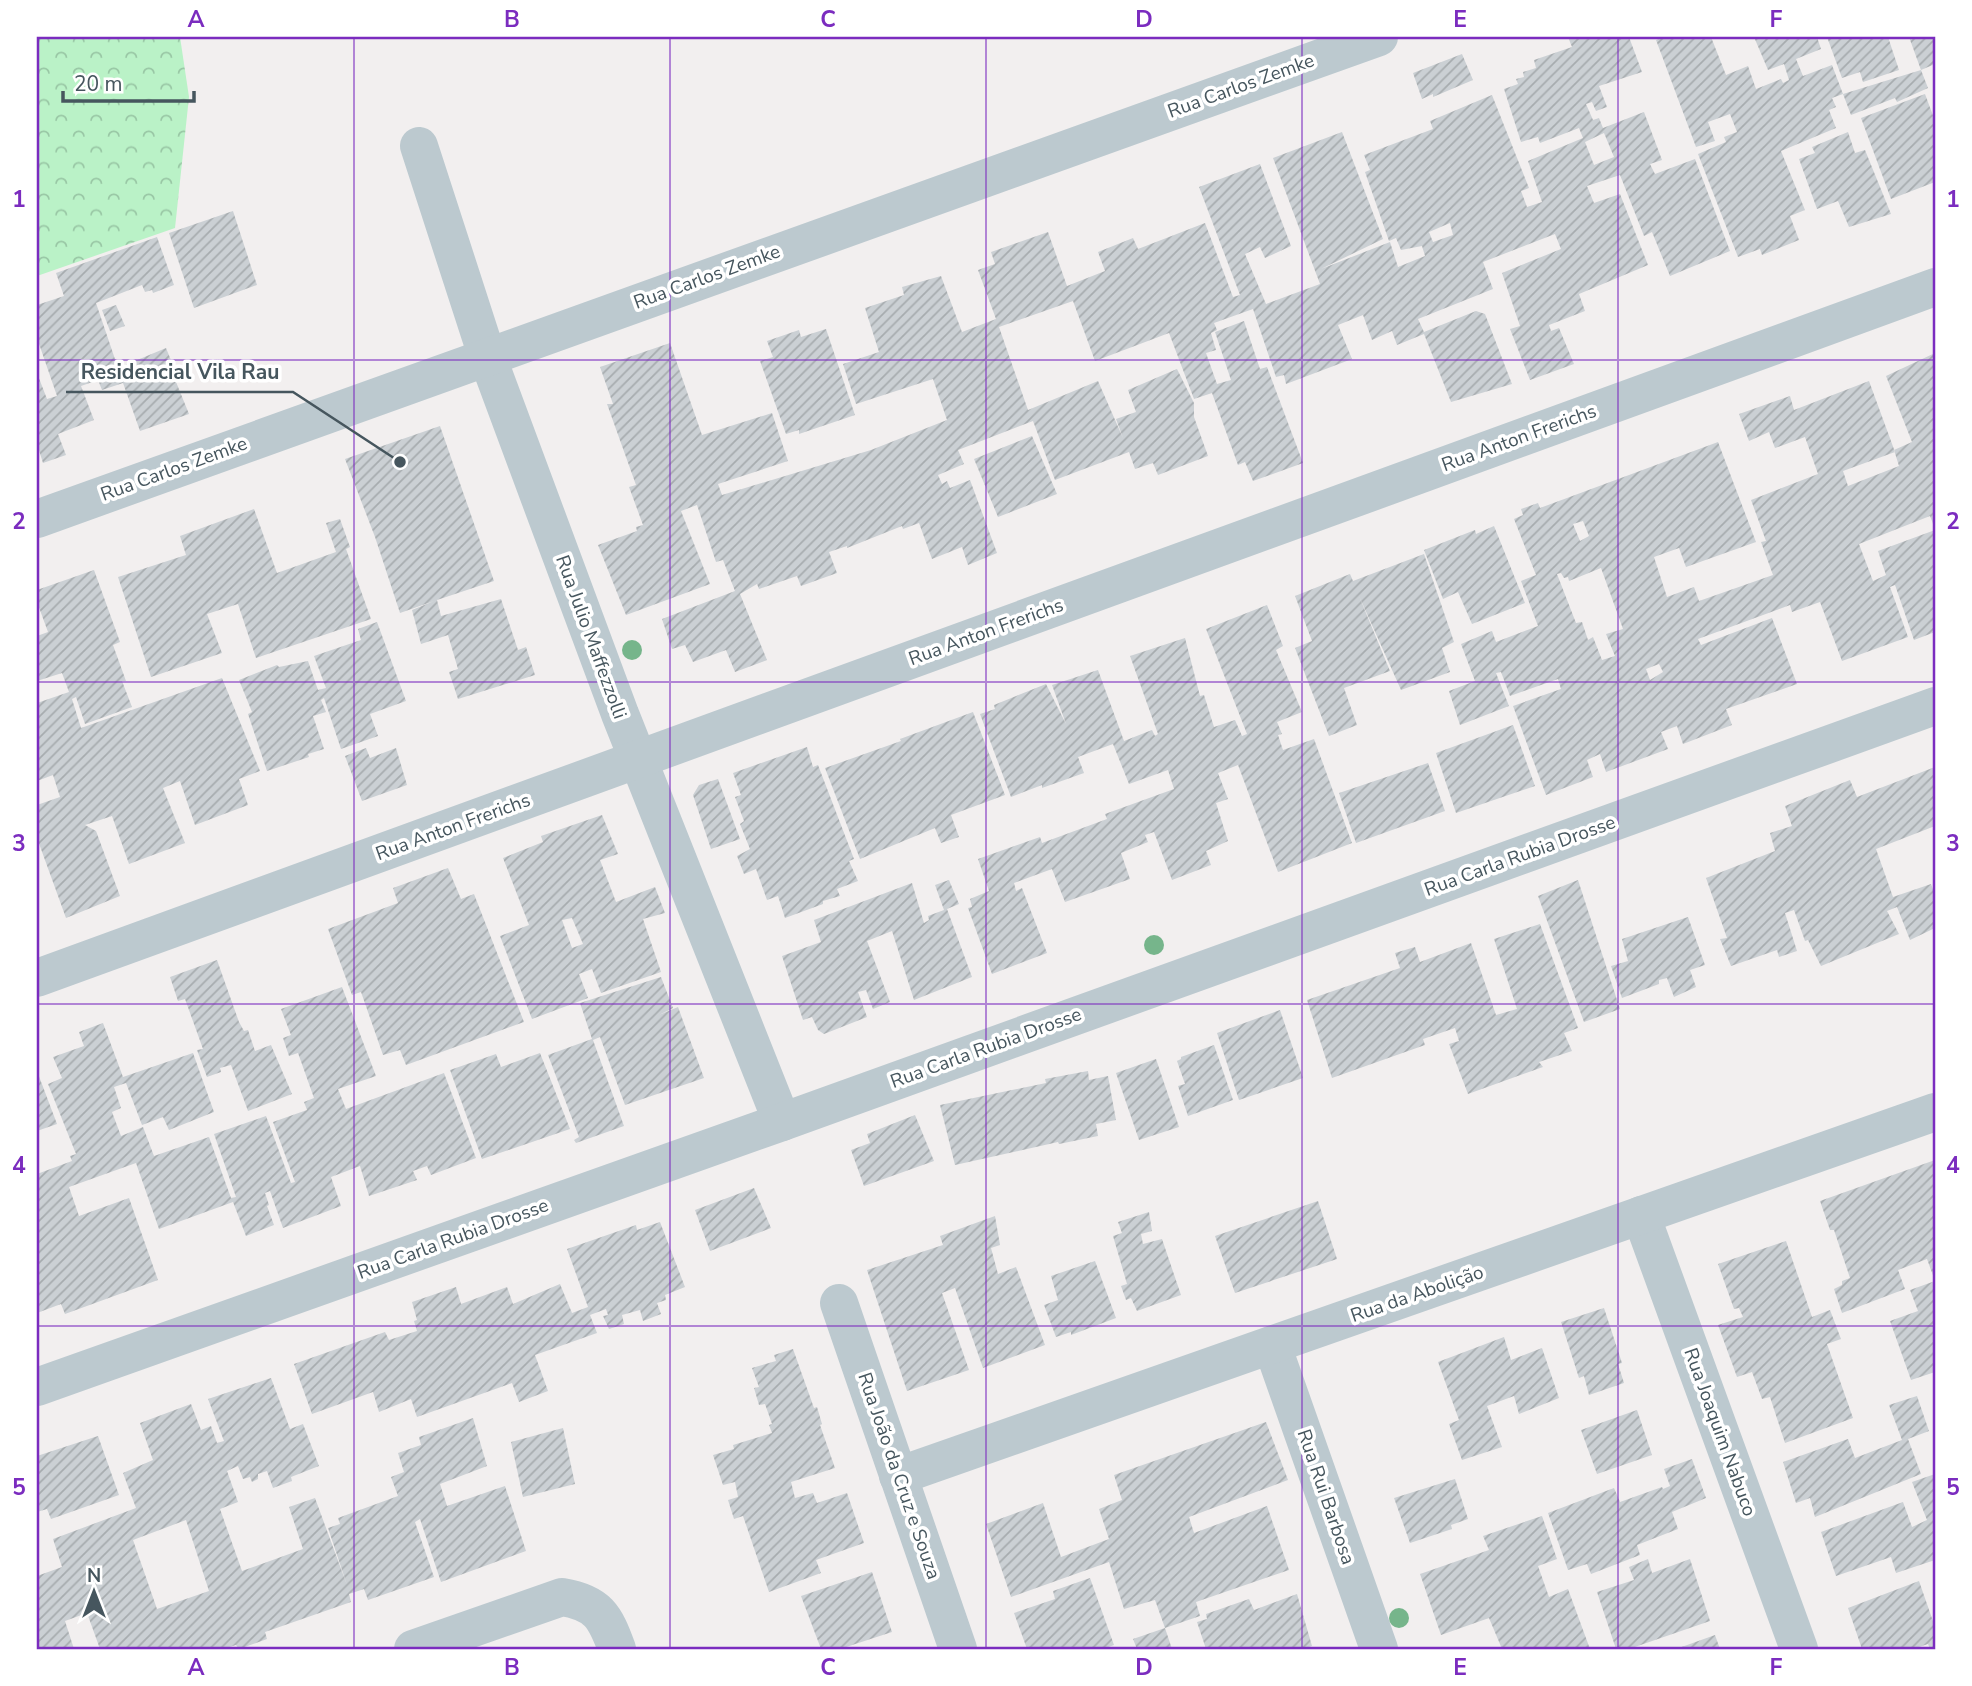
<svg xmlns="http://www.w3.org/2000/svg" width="1972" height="1686" font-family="'Nunito Sans',sans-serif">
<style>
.forest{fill:url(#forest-crowns)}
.building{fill:url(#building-hatch);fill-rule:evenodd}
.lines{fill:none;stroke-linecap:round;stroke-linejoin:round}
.minor{stroke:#bcc9cf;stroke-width:38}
.tree{fill:#76b58b}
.grid{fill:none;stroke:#7b2cbf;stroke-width:2;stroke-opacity:0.55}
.labels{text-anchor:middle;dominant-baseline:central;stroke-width:7;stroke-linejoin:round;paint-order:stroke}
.street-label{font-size:19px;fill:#46565e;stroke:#fff}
.leader{fill:none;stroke:#46565e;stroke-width:2.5}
.callout-dot{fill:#46565e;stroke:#fff;stroke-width:2.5}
.callout-label{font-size:21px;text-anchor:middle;font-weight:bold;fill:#46565e;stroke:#fff;stroke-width:7;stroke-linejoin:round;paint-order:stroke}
.neatline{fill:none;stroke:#7b2cbf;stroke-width:2.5}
.grid-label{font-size:23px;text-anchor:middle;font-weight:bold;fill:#7b2cbf}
</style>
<defs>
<pattern id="forest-crowns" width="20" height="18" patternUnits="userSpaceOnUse" patternTransform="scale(1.75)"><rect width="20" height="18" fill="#baf2c7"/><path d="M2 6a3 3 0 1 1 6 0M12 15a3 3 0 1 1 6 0" fill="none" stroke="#99c7a5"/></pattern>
<pattern id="building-hatch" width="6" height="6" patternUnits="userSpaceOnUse" patternTransform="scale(1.75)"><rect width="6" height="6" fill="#cbd0d4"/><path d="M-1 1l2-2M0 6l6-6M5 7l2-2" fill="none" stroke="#a7acaf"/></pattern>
</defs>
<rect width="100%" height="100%" fill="#f2efef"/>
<!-- forest -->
<path class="forest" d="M37 37H180L189 97 175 228 37 276Z"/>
<!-- building -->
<g class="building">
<path d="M1568 37H1629L1642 72 1599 86 1607 107 1596 111 1592 102 1586 104 1593 120 1599 118 1603 128 1644 112 1662 160 1650 164 1655 174 1695 159 1730 251 1670 276 1652 232 1644 236 1620 175 1587 186 1594 203 1620 194 1648 265 1579 294 1585 311 1549 325 1551 331 1559 328 1574 364 1530 380 1510 329 1520 326 1502 273 1561 249 1555 234 1483 262 1493 289 1418 319 1424 332 1476 311 1485 314 1512 384 1451 402 1424 334 1397 345 1392 331 1372 340 1363 315 1338 325 1352 359 1286 384 1284 375 1276 377 1253 309 1214 323 1217 330 1211 333 1216 350 1206 353 1217 384 1231 380 1215 332 1244 321 1260 369 1267 367 1303 463 1253 481 1245 462 1238 465 1212 393 1194 399 1169 333 1095 361 1073 301 999 327 1028 410 1098 381 1123 438 1116 419 1136 412 1128 390 1177 369 1194 403V417L1208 456 1158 475 1153 463 1135 469 1129 452 1055 480 1033 421 958 450 964 464 938 475 942 484 947 481 950 488 970 480 997 553 968 565 962 547 932 559 919 523 903 529 902 526 847 548V546L829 552 837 573 801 586 797 576 759 589 757 584 740 594 767 660 735 672 726 650 693 662 685 645 672 649 662 619 735 591 723 560 716 562 697 505 681 511 710 584 626 615 598 545 637 531 636 527 643 525 629 487 636 485 607 404H613L600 367 670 343 702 435 772 413 788 461 718 484 722 495 871 450 947 420 933 379 856 404 843 364 879 352 865 308 904 295 902 287 941 276 962 332 996 319 978 270 995 264 991 252 1048 232 1067 286 1105 271 1098 252 1133 238 1138 249 1205 223 1233 297 1240 295 1199 187 1260 164 1291 246 1265 258 1260 247 1245 254 1266 304 1320 284 1273 158 1342 132 1383 239 1321 269 1390 242 1398 267 1425 256 1422 246 1401 250 1396 238 1389 241 1365 172 1370 170 1364 155 1433 129 1430 121 1492 95 1529 188 1521 191 1527 207 1542 202 1528 161 1583 138 1579 128 1540 143 1538 137 1521 142 1504 89 1518 84 1516 79 1524 77 1523 72 1536 68 1534 60 1572 47ZM1604 133 1614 157 1594 165 1585 142ZM1450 223 1453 235 1433 242 1429 232Z"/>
<path d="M1663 37H1711L1726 75 1748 66 1756 89 1781 79 1783 83 1789 80 1784 64 1768 70 1754 37H1817L1821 49 1796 59 1803 76 1832 65 1843 94 1832 98 1836 107 1829 110 1836 128 1781 151 1805 210 1790 216 1799 240 1762 255 1760 249 1738 257 1698 154 1726 142 1724 137 1737 132 1730 114 1708 122 1715 141 1696 147 1656 40Z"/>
<path d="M1827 37H1888L1899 70 1863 82 1860 72 1842 78Z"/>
<path d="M1909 37H1935V64L1921 70Z"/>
<path d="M1462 54 1473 80 1433 97V94L1422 99 1413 73Z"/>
<path d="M1921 70 1928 88 1897 102 1895 98 1851 115 1843 94Z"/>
<path d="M1925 94 1935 121V182L1891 199 1861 118Z"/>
<path d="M1848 132 1855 153 1865 150 1891 214 1849 227 1838 201 1817 209 1799 159 1815 153 1812 147Z"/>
<path d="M233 211 257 285 194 308 169 233Z"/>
<path d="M157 237 174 285 153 293 152 290 145 292 142 285 96 303 118 368 166 348 173 365 170 367 189 414 140 431 123 383 102 390 98 380 81 386 94 420 58 434 66 455 43 463 37 444V373L47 399 57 396 37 338V305L64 296 56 273Z"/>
<path d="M116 305 125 326 110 331 102 310Z"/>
<path d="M826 329 855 415 799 434V430L786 434 760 361 773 357 767 341 799 330 801 337Z"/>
<path d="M1935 353V529L1930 516 1859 544 1873 581 1886 575 1878 551 1935 530V632L1914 640 1895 585 1890 587 1908 637 1842 661 1820 602 1792 612 1790 605 1698 639 1701 645 1772 618 1797 684 1726 709 1732 725 1683 744 1677 726 1661 732 1668 749 1606 772 1600 754 1587 760 1593 777 1546 795 1513 706 1561 689 1558 679 1510 696 1501 672 1496 673 1509 706 1460 725 1449 691 1475 681 1461 644 1492 631 1496 642 1538 626 1521 581 1536 575 1514 519 1523 515 1521 509 1538 503 1540 508 1718 442 1756 542 1686 567 1679 548 1654 557 1667 597 1694 587 1699 601 1773 575 1761 542 1766 541 1751 500 1818 474 1805 437 1775 448 1769 432 1749 441 1739 414 1790 396 1794 410 1869 381 1895 452 1843 471 1848 486 1899 466 1894 450 1912 442 1886 376ZM1583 521 1589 536 1580 541 1573 524ZM1601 568 1623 629 1606 634 1615 656 1602 660 1593 637 1588 640 1582 622 1576 623 1557 574 1561 573 1564 578 1568 577 1569 581ZM1659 664 1663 672 1650 680 1646 669Z"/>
<path d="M440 426 494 581 437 600 441 616 501 599 518 650 526 647 535 675 458 699 449 672 458 669 448 635 421 644 412 610 434 601 400 613 375 537 345 459Z"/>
<path d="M1032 436 1057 494 998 517 974 459Z"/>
<path d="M254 509 277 573 336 552 326 523 340 519 350 547 346 549 371 619 256 658 238 604 207 614 222 653 151 677 118 577 186 555 180 536Z"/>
<path d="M1494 526 1525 603 1472 624 1458 592 1443 599 1424 550 1475 530 1476 534Z"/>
<path d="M1424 554 1454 642 1442 648 1450 672 1401 690 1359 596 1390 671 1344 688 1357 725 1329 736 1295 648 1312 641 1295 596 1350 574 1353 581Z"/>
<path d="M94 570 120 642 113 645 126 681H122L132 707 85 724 76 697 72 699 81 728 222 678 260 771 239 779 248 805 195 825 180 781 163 788 185 843 129 864 112 816 85 825 96 831 120 896 66 918 37 838V805L60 797 53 775 37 781V703L69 692 62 673 37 681V636L48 632 37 602V590Z"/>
<path d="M1267 605 1283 646 1276 650 1302 712 1277 722 1282 734 1278 735 1283 750 1314 739 1352 843 1278 872 1238 765 1218 773 1228 799 1216 803 1228 841 1206 851 1211 865 1172 880 1154 832 1145 835 1148 842 1121 853 1130 879 1065 902 1052 869 1014 883 1016 891 1022 888 1047 953 992 974 968 908 972 907 970 899 989 891 978 859 1040 837 1042 843 1107 819 1105 814 1174 789 1168 770 1129 784 1113 744 1078 757 1084 773 1042 788V785L1011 797 980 714 995 709 994 705 1046 684 1066 724 1052 685 1098 670 1124 741 1152 730 1155 736 1158 734 1130 656 1185 638 1200 696 1204 695 1214 727 1235 720 1242 736 1247 734 1206 629Z"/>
<path d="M377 622 406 701 370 714 378 736 341 749 324 698 321 700 326 712 313 716 324 749 308 754 309 757 267 771 248 714 252 712 239 680 277 665 279 667 308 661 318 690 326 688 314 656 361 640 358 629Z"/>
<path d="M973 712 1005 795 951 815 959 837 941 843 935 828 860 859 825 768 901 741 900 739Z"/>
<path d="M1513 725 1535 786 1456 813 1436 753Z"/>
<path d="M807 747 813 767 818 765 854 859 849 861 858 881 837 889 840 896 823 901V904L785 918 778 896 767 900 756 869 744 874 737 856 750 849 740 824 744 821 735 797 741 795 733 773Z"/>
<path d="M366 748 370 758 396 748 407 785 362 801 345 756Z"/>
<path d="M1428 763 1445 811 1356 843 1339 793Z"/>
<path d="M1935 767V826L1876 849 1893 897 1931 884 1935 895V928L1910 940 1897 907 1887 911 1899 934 1821 966 1808 940 1805 941 1794 910 1785 913 1797 951 1779 957 1777 950 1731 966 1720 939 1727 938 1706 878 1775 851 1770 833 1792 826 1785 806 1850 780 1857 797Z"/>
<path d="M718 779 740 839 711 849 693 795 699 785Z"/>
<path d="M602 815 618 854 600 860 616 902 655 887 665 913 643 919 661 972 601 993 592 969 579 974 588 998 532 1019 500 936 529 925 503 858 543 842 541 836ZM572 918 583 944 572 948 562 920Z"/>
<path d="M448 868 461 899 474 894 524 1022 406 1065 400 1050 383 1055 361 992 352 995 328 929 398 903 393 888Z"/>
<path d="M949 880 959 904 947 909 972 977 914 1000 892 931 867 941 890 1002 873 1009 866 990 858 992 867 1017 824 1034 818 1030 812 1017 803 1020 782 956 821 942 814 920 912 883 924 923 929 920 928 916 944 910 935 885Z"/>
<path d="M1578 880 1620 1009 1584 1022 1538 896Z"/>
<path d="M1688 917 1705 965 1690 970 1696 987 1674 997 1667 978 1659 980V984L1622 998 1611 966 1628 961 1622 939Z"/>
<path d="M1540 924 1578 1028 1564 1033 1572 1051 1539 1062 1543 1067 1468 1094 1449 1044 1459 1041 1455 1028 1423 1039 1425 1045 1332 1078 1307 1000 1400 968 1395 953 1415 947 1420 962 1471 943 1496 1015 1517 1009 1494 939Z"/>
<path d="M217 960 239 1022 244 1031 248 1030 255 1051 271 1045 292 1094 248 1111 231 1065 220 1068 221 1072 207 1077 197 1050 203 1049 185 999 178 1001 170 977Z"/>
<path d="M661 977 673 1008 659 1015 678 1007 704 1078 625 1105 600 1037 593 1040 624 1126 576 1143 574 1140 579 1137 548 1055 592 1039 580 1003Z"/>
<path d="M342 987 376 1076 338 1089 346 1109 444 1073 476 1158 431 1175 427 1166 413 1171 417 1180 369 1196 360 1166 331 1177 341 1206 283 1228 270 1191 265 1193 269 1205 267 1206 274 1225 246 1236 233 1202 159 1229 136 1163 69 1187 79 1216 129 1198 158 1280 65 1314 61 1304 37 1313V1174L72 1161 70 1156 76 1154 48 1084 62 1078 53 1057 84 1046 79 1032 103 1023 123 1077 193 1053 214 1112 169 1130 163 1117 142 1125 126 1083 114 1087 121 1108 112 1112 121 1136 143 1127 154 1156 209 1137 231 1198 236 1197 214 1134 266 1116 291 1183 295 1182 273 1122 307 1110 304 1102 314 1098 298 1053 289 1056 283 1038 291 1035 281 1009Z"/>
<path d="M1280 1010 1303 1078 1239 1100 1217 1033Z"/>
<path d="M1214 1045 1233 1100 1188 1116 1178 1086 1185 1084 1177 1061 1181 1059V1057Z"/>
<path d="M540 1053 570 1129 482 1159 450 1070 496 1054 501 1067Z"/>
<path d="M1156 1059 1179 1127 1139 1140 1116 1073Z"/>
<path d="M37 1071 57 1124 37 1131Z"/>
<path d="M1088 1071 1089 1080 1108 1076 1116 1120 1096 1124 1098 1136 1059 1144 1058 1142 955 1165 940 1105 1046 1083 1045 1079Z"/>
<path d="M915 1115 934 1161 864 1186 851 1150 870 1143 867 1134Z"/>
<path d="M1935 1160V1372L1911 1380 1890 1321 1918 1311 1910 1290 1935 1281 1927 1259 1898 1270 1905 1289 1842 1313 1834 1289 1842 1285V1281L1850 1278 1834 1230H1830L1820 1201Z"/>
<path d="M754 1188 771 1228 710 1251 695 1210Z"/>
<path d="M1318 1201 1337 1259 1235 1293 1215 1236Z"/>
<path d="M1149 1212 1152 1231 1141 1234 1143 1244 1162 1239 1181 1295 1137 1311 1131 1298 1126 1300 1121 1286 1127 1284 1113 1236 1122 1233 1118 1222Z"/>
<path d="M995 1216 1000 1245 991 1248 998 1274 1016 1267 1045 1345 983 1368 955 1288 942 1293 969 1370 907 1391 867 1270 943 1245 940 1236Z"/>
<path d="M660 1222 685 1287 665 1295 666 1300 657 1303 661 1314 643 1321 640 1310 622 1315 624 1324 609 1329 603 1316 608 1315 606 1309 590 1315 597 1333 535 1355 548 1391 519 1402 512 1383 417 1417 411 1399 379 1412 373 1392 312 1414 294 1364 385 1332 389 1340 417 1331 414 1321 417 1320 412 1302 456 1287 461 1304 507 1287 513 1304 560 1284 572 1313 588 1307 567 1249 636 1225 637 1230Z"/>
<path d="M1786 1241 1812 1317 1830 1310 1841 1339 1827 1344 1853 1418 1785 1443 1770 1397 1762 1399 1752 1372 1737 1377 1718 1325 1743 1317 1739 1308 1734 1309 1718 1264Z"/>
<path d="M1095 1261 1116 1318 1071 1335V1332L1056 1337 1044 1305 1058 1300 1051 1276Z"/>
<path d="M1604 1308 1622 1363 1618 1364 1624 1383 1589 1395 1584 1376 1579 1378 1561 1322Z"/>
<path d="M1504 1337 1511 1360 1542 1348 1559 1398 1519 1414 1514 1396 1487 1406 1502 1447 1462 1460 1449 1424 1459 1420 1438 1362Z"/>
<path d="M793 1349 814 1408 817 1407 822 1424 820 1425 835 1468 791 1482 795 1498 813 1493 817 1503 847 1493 864 1543 816 1560 821 1573 769 1592 743 1516 734 1519 728 1500 738 1497 735 1482 723 1485 713 1455 734 1449 733 1445 772 1433 769 1425 772 1424 765 1404 759 1405 754 1388 759 1387 752 1368 776 1361 774 1355Z"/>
<path d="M271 1378 290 1429 303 1424 319 1466 291 1477 292 1481 273 1488 267 1471 258 1474V1479L252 1482 250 1477 243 1479 238 1466 227 1471 238 1502 220 1509 242 1571 303 1549 289 1507 315 1498 347 1585 328 1528 340 1524 338 1518 398 1496 391 1477 404 1472 398 1453 421 1445 419 1437 473 1418 487 1466 440 1484 447 1506 505 1486 526 1551 441 1582 420 1519 415 1522 434 1577 368 1600 364 1589 349 1594 351 1602 265 1632 267 1639 239 1649 236 1645 223 1649H100L87 1613 65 1621 74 1649H37V1576L62 1567 53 1539 136 1508 123 1473 153 1460 140 1423 191 1404 201 1430 211 1426 217 1443 224 1441 208 1399ZM186 1520 209 1591 157 1609 133 1540Z"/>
<path d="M1917 1396 1929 1431 1908 1439 1921 1474 1815 1517 1810 1498 1796 1503 1783 1462 1848 1439 1855 1458 1902 1440 1889 1405Z"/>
<path d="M1637 1410 1652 1455 1597 1474 1581 1430Z"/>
<path d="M1266 1422 1288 1480 1189 1517 1194 1533 1267 1506 1289 1570 1196 1602 1200 1616 1165 1628 1155 1600 1124 1609 1109 1562 1011 1597 986 1524 1043 1503 1061 1557 1109 1539 1099 1509 1122 1500 1114 1475Z"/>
<path d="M563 1428 575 1484 523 1497 511 1442Z"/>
<path d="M98 1436 119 1495 51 1519 47 1509 37 1512V1456Z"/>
<path d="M1692 1459 1706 1498 1672 1512 1678 1529 1637 1545 1640 1555 1591 1574 1587 1564 1568 1570 1548 1513 1614 1488 1620 1502 1662 1487 1663 1489 1670 1486 1664 1469Z"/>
<path d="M1935 1474V1560L1896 1573 1891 1557 1836 1576 1821 1532 1903 1502 1912 1527 1927 1520 1912 1482Z"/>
<path d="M1455 1479 1468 1519 1451 1525 1452 1529 1410 1543 1394 1498Z"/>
<path d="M1542 1516 1557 1559 1538 1566 1549 1597 1568 1589 1590 1649H1502L1489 1618 1441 1635 1420 1574 1489 1550 1483 1536Z"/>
<path d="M1648 1559 1652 1573 1690 1559 1710 1621 1629 1649H1616L1597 1592 1634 1580 1629 1567Z"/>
<path d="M872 1572 892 1632 840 1649H821L801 1596Z"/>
<path d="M1090 1578 1114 1645 1103 1649H1027L1014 1613 1055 1599 1053 1591Z"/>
<path d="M1919 1581 1935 1627V1649H1930L1928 1644 1913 1649H1862L1848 1608Z"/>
<path d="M1297 1594 1312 1646 1303 1649H1206L1197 1622 1207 1619 1206 1614 1249 1599 1254 1610Z"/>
<path d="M1165 1628 1172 1649H1137L1133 1639Z"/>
<path d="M1715 1635 1720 1649H1676Z"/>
</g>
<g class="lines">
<!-- minor -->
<g class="minor">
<path d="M419 146 487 356 620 714 782 1122"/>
<path d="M37 519 1379 37"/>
<path d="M37 978 1935 287"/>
<path d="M1641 1215 1799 1649"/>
<path d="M839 1303 958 1649"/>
<path d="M1272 1345 1379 1649"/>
<path d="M37 1387 782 1122 1935 706"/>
<path d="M898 1476 1935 1112"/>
<path d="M413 1649 562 1597C598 1603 605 1616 617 1649"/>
</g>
</g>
<!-- trees -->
<g class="tree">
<circle cx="632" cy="650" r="10"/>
<circle cx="1154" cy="945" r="10"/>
<circle cx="1399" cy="1618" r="10"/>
</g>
<!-- grid -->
<path class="grid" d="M354 37V1649M670 37V1649M986 37V1649M1302 37V1649M1618 37V1649M37 360H1935M37 682H1935M37 1004H1935M37 1326H1935"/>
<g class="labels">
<!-- street labels -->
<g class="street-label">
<text transform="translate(1241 86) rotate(-20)">Rua Carlos Zemke</text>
<text transform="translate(707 277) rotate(-20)">Rua Carlos Zemke</text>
<text transform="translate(1519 438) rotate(-20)">Rua Anton Frerichs</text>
<text transform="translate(174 469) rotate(-20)">Rua Carlos Zemke</text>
<text transform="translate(986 632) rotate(-20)">Rua Anton Frerichs</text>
<text transform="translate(591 637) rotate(70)">Rua Julio Maffezzolli</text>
<text transform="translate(453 827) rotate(-20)">Rua Anton Frerichs</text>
<text transform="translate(1520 856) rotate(-20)">Rua Carla Rubia Drosse</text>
<text transform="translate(986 1048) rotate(-20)">Rua Carla Rubia Drosse</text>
<text transform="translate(453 1239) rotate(-20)">Rua Carla Rubia Drosse</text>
<text transform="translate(1417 1294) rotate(-19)">Rua da Abolição</text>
<text transform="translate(1720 1432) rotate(70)">Rua Joaquim Nabuco</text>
<text transform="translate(899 1476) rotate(71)">Rua João da Cruz e Souza</text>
<text transform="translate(1326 1497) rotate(71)">Rua Rui Barbosa</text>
</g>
</g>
<!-- callouts -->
<path class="leader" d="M400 462L293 392H66"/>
<circle class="callout-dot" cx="400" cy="462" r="7"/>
<g class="callout-label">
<text x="180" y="379">Residencial Vila Rau</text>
</g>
<!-- border -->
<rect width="1972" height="1686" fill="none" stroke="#ffffff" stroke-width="77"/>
<!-- north arrow -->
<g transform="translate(94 1592)" stroke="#ffffff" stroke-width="5" paint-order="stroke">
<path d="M0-5L12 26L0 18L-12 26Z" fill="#46565e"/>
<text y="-10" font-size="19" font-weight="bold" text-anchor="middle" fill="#46565e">N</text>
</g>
<!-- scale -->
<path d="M63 91v10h131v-10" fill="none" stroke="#46565e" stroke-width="3.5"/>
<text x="74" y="91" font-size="21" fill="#46565e" stroke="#ffffff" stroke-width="5" paint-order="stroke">20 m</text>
<rect x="38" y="38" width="1896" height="1610" class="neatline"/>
<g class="grid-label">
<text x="196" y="27">A</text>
<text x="512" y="27">B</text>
<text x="828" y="27">C</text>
<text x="1144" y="27">D</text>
<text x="1460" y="27">E</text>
<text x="1776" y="27">F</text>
<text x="19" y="207">1</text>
<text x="1953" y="207">1</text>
<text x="19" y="529">2</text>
<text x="1953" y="529">2</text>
<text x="19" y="851">3</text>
<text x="1953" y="851">3</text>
<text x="19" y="1173">4</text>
<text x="1953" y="1173">4</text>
<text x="19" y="1495">5</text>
<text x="1953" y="1495">5</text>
<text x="196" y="1675">A</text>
<text x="512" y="1675">B</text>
<text x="828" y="1675">C</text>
<text x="1144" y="1675">D</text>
<text x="1460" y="1675">E</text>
<text x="1776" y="1675">F</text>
</g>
</svg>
